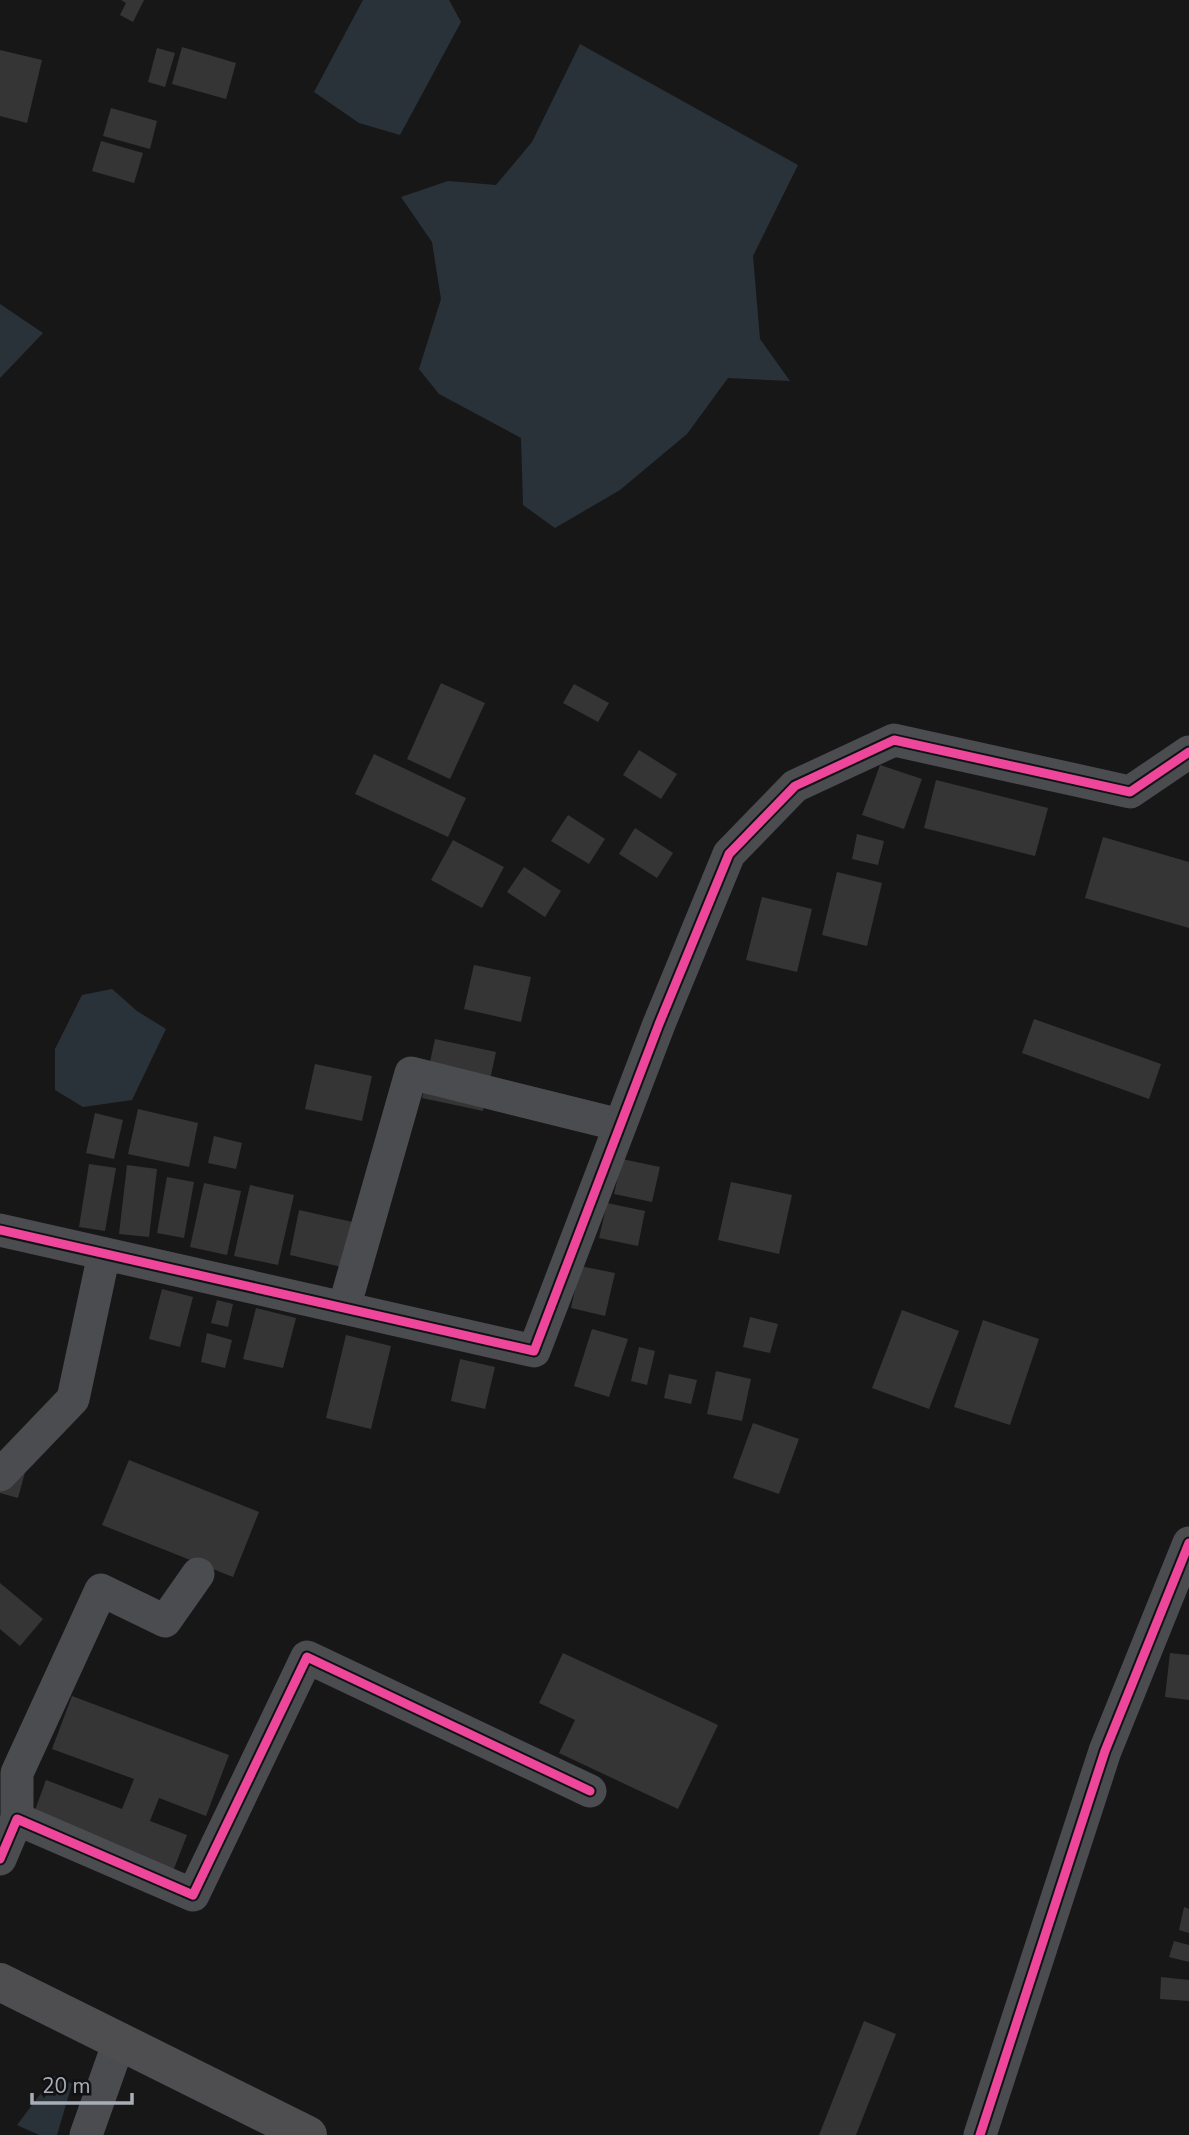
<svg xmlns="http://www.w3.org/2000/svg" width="1189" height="2135" font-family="'Nunito Sans',sans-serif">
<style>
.water{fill:#2a3239}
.building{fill:#353536}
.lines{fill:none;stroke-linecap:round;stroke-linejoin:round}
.street{stroke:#4b4c50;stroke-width:33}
.highway{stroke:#4e4e51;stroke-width:38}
.cycleway-casing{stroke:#111113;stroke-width:13}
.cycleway{stroke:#ed469a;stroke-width:9}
</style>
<rect width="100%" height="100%" fill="#171717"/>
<!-- water -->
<g class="water">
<path d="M363 0H449L461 22 400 135 359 123 314 92Z"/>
<path d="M580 44 798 165 753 256 760 339 790 381 728 378 687 434 620 490 555 528 523 505 521 438 439 394 419 369 441 299 432 242 401 197 448 181 496 185 532 142Z"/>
<path d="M0 304 43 333 0 378Z"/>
<path d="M112 989 137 1011 166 1029 132 1100 83 1107 55 1090V1049L82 995Z"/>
<path d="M54 2076 72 2084 57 2135H39L17 2125Z"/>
</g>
<!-- building -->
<g class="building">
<path d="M121 0H144L133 22 120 15 126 3Z"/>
<path d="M182 47 236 63 226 99 172 84Z"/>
<path d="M157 48 175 53 165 87 148 82Z"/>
<path d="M0 50 42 60 27 123 0 116Z"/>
<path d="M111 108 157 121 150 149 103 136Z"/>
<path d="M101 141 143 153 134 183 92 171Z"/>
<path d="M441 683 485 703 450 779 407 759Z"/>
<path d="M574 684 609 703 598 722 563 703Z"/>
<path d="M639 750 677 774 661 799 623 775Z"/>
<path d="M374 754 466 798 448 837 355 794Z"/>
<path d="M880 765 922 779 904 829 862 815Z"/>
<path d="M936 780 1048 808 1035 856 924 828Z"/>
<path d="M568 815 605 839 589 864 551 841Z"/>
<path d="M635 828 673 853 657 878 619 854Z"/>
<path d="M857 834 884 841 878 865 852 859Z"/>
<path d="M1103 837 1189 862V928L1085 898Z"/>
<path d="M453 840 504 867 482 908 431 880Z"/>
<path d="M524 867 561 891 545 917 507 892Z"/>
<path d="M837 872 882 883 867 946 822 935Z"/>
<path d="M762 897 812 909 797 972 746 960Z"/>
<path d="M474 965 531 977 521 1022 464 1009Z"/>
<path d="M1034 1019 1161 1064 1149 1099 1022 1053Z"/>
<path d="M435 1039 496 1052 483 1111 422 1098Z"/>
<path d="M315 1064 372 1076 362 1121 305 1109Z"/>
<path d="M138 1109 198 1123 189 1167 128 1154Z"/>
<path d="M95 1113 123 1120 114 1159 86 1153Z"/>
<path d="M214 1136 242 1143 236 1169 208 1163Z"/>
<path d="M622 1159 660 1167 652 1202 614 1194Z"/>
<path d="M89 1164 116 1168 105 1231 79 1227Z"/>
<path d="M127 1165 157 1169 149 1237 119 1234Z"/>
<path d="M167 1177 194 1182 184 1238 157 1233Z"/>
<path d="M731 1182 792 1195 779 1254 718 1240Z"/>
<path d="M204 1183 241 1191 227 1255 190 1247Z"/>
<path d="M250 1185 294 1195 278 1265 234 1256Z"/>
<path d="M607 1203 645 1211 638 1246 599 1238Z"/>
<path d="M299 1210 357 1223 346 1268 290 1255Z"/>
<path d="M580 1266 615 1273 605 1316 571 1308Z"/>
<path d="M162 1289 193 1297 180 1347 149 1339Z"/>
<path d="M217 1300 233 1304 228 1327 211 1323Z"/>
<path d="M256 1308 296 1318 283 1368 243 1359Z"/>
<path d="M902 1310 959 1331 929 1409 872 1388Z"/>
<path d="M750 1317 778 1324 770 1353 743 1347Z"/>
<path d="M983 1320 1039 1339 1010 1425 954 1407Z"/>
<path d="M592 1329 628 1339 609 1397 574 1386Z"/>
<path d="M207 1333 232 1340 225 1368 201 1362Z"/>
<path d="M346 1335 391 1346 371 1429 326 1418Z"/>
<path d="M639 1347 655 1351 647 1385 631 1381Z"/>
<path d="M460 1359 495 1367 485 1409 451 1401Z"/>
<path d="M716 1371 751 1379 742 1421 707 1414Z"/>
<path d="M669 1374 697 1380 691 1404 664 1398Z"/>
<path d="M753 1423 799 1439 779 1494 733 1478Z"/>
<path d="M0 1458 27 1465 18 1498 0 1493Z"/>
<path d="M129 1460 259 1512 233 1577 102 1525Z"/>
<path d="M0 1583 43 1619 20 1646 0 1629Z"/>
<path d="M563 1653 718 1725 678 1809 559 1753 575 1720 539 1703Z"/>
<path d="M1170 1653 1189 1655V1700L1165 1697Z"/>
<path d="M72 1696 229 1755 206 1816 159 1798 150 1821 187 1835 172 1874 31 1821 46 1780 122 1809 134 1779 52 1749Z"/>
<path d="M1184 1907 1189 1909V1933L1179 1930Z"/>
<path d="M1174 1941 1189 1945V1962L1169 1957Z"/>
<path d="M1161 1977 1189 1980V2001L1160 1999Z"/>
<path d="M864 2021 896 2034 856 2135H819Z"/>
</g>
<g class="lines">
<!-- street -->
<g class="street">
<path d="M0 1230 534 1351 659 1024 729 854 795 786 894 740 1130 792 1189 752"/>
<path d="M344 1308 411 1073 620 1125"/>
<path d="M0 1475 73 1399 104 1254"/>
<path d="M17 1819V1773L101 1590 165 1621 198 1574"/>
<path d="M0 1859 17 1819 193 1895 307 1657 590 1791"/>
<path d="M86 2135 119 2042"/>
<path d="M980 2135 1105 1751 1189 1543"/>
</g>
<!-- highway -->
<path class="highway" d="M0 1982 308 2135"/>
<defs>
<g id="cycleway">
<path d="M0 1230 534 1351 659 1024 729 854 795 786 894 740 1130 792 1189 752"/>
<path d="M0 1859 17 1819 193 1895 307 1657 590 1791"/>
<path d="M980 2135 1105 1751 1189 1543"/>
</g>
</defs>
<!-- cycleway casing -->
<use href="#cycleway" class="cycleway-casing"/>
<!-- cycleway -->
<use href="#cycleway" class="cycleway"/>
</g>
<!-- scale -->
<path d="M32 2093v10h100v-10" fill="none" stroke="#a8adb8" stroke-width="3.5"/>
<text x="42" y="2093" font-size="21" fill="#a8adb8" stroke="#111113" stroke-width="5" paint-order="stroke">20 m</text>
</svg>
